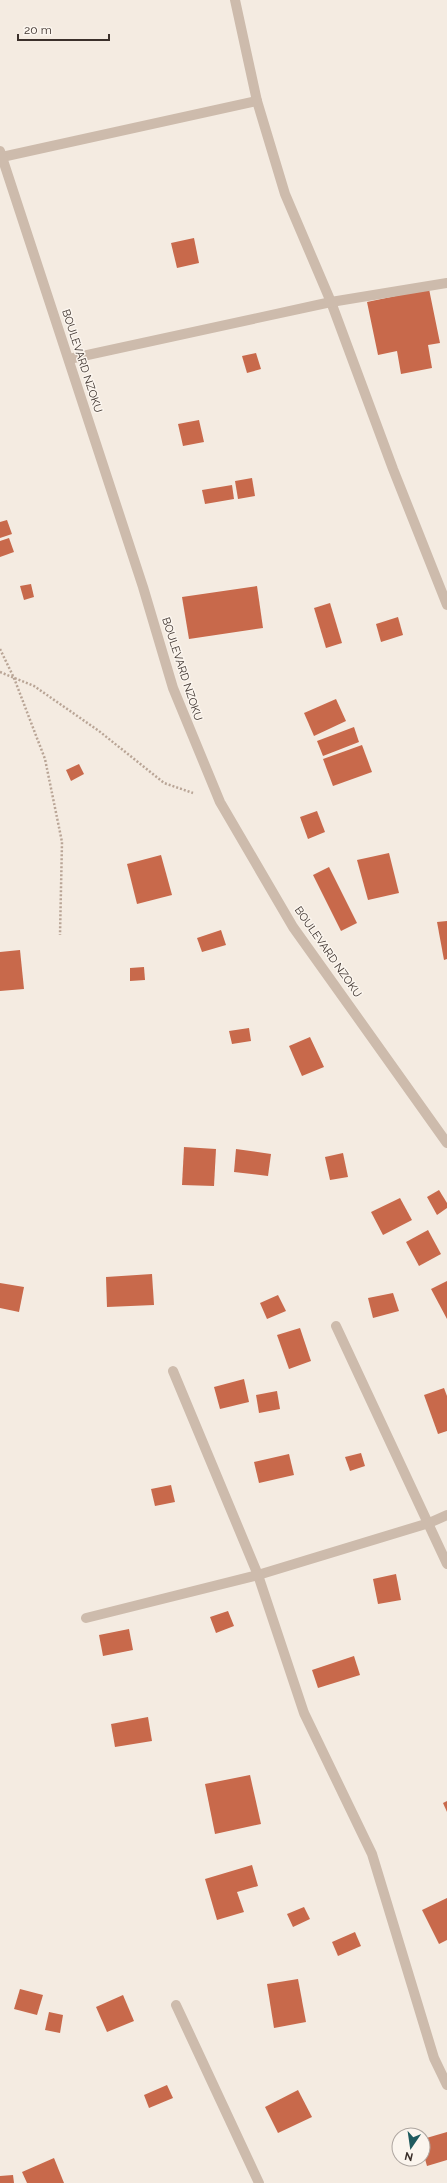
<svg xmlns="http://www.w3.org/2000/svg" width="447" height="2183" font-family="Raleway,sans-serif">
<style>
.building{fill:#c8694b}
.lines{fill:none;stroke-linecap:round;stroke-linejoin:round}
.path{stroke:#b9a596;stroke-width:2.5;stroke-dasharray:2 2;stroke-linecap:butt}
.minor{stroke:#cdbbac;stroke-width:10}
.tertiary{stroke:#cdbbac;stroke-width:10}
.labels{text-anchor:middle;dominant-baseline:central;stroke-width:3;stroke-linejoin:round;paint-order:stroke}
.street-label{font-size:11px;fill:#3b302b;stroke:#fbf5ee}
</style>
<rect width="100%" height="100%" fill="#f4ebe1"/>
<!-- building -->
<g class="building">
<path d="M194 238 199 263 177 268 171 243Z"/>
<path d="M429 289 440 343 428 345 432 368 401 374 397 351 378 355 367 302Z"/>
<path d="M256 353 261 369 247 373 242 356Z"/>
<path d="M199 420 204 442 183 446 178 424Z"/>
<path d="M252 478 255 496 238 499 235 481Z"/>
<path d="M232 485 234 499 205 504 202 490Z"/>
<path d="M7 520 12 534 0 538V522Z"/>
<path d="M9 538 14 552 0 557V541Z"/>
<path d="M31 584 34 597 24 600 20 586Z"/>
<path d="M257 586 263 628 189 639 182 597Z"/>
<path d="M330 603 342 643 326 648 314 608Z"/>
<path d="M398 617 403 635 381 642 376 624Z"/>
<path d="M336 699 346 721 314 736 304 713Z"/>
<path d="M354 727 359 742 323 756 317 741Z"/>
<path d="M362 745 372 772 333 786 323 759Z"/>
<path d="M79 764 84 774 71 781 66 770Z"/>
<path d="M317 811 325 832 308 839 300 817Z"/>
<path d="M389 853 399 893 368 900 357 860Z"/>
<path d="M161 855 172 895 137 904 127 864Z"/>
<path d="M329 867 357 923 341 931 313 875Z"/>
<path d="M447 921V959L444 960 437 922Z"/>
<path d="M221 930 226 945 202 952 197 938Z"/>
<path d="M20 950 24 989 0 991V952Z"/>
<path d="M144 967 145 980 130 981V968Z"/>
<path d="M249 1028 251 1041 232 1044 229 1031Z"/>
<path d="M310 1037 324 1067 302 1076 289 1046Z"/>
<path d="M184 1147 216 1149 214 1186 182 1185Z"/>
<path d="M236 1149 271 1154 268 1176 234 1172Z"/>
<path d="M343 1153 348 1177 330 1180 325 1157Z"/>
<path d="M439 1190 447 1203V1208L437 1215 427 1197Z"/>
<path d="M400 1198 412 1220 383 1235 371 1212Z"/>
<path d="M428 1230 441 1254 419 1266 406 1242Z"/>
<path d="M152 1274 154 1305 107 1307 106 1277Z"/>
<path d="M447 1281V1319L431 1289Z"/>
<path d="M0 1283 24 1287 19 1312 0 1308Z"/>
<path d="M393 1293 399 1311 373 1318 368 1298Z"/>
<path d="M278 1295 286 1311 267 1319 260 1303Z"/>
<path d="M300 1328 311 1361 289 1369 277 1335Z"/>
<path d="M244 1379 249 1402 220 1409 214 1387Z"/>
<path d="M444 1388 447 1396V1431L438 1434 424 1395Z"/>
<path d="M277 1391 280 1409 259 1413 256 1395Z"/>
<path d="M361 1453 365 1466 350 1471 345 1457Z"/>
<path d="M289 1454 294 1475 259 1483 254 1462Z"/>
<path d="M171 1485 175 1502 155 1506 151 1489Z"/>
<path d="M396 1574 401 1600 378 1604 373 1579Z"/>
<path d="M228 1611 234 1626 216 1633 210 1617Z"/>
<path d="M129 1629 133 1650 103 1656 99 1635Z"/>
<path d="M354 1656 360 1675 318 1688 312 1670Z"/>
<path d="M148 1717 152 1741 115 1747 111 1724Z"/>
<path d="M250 1775 261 1824 215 1834 205 1784Z"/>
<path d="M447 1801V1812L443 1803Z"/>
<path d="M252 1865 258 1886 237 1892 244 1912 217 1920 205 1879Z"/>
<path d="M447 1898V1940L439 1944 422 1910Z"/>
<path d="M304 1907 310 1919 293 1927 287 1914Z"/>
<path d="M355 1932 361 1946 338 1956 332 1942Z"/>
<path d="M298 1979 306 2022 274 2028 267 1984Z"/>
<path d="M20 1989 43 1995 37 2015 14 2009Z"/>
<path d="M123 1995 134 2021 107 2032 96 2007Z"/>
<path d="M49 2012 63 2015 60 2033 45 2030Z"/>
<path d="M167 2085 173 2098 149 2108 144 2095Z"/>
<path d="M298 2090 312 2117 278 2133 265 2107Z"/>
<path d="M447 2132V2160L427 2166 423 2152V2139Z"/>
<path d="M54 2158 64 2183H27L22 2172Z"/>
<path d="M13 2175 14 2183H0V2176Z"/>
</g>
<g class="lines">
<!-- path -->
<g class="path">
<path d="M0 649 14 678 45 759 62 842 60 935"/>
<path d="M0 672 34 686 99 731 164 783 193 793"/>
</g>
<!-- minor -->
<g class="minor">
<path d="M235 0 257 101 285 194 331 302 393 469 447 605"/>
<path d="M2 157 257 101"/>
<path d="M69 359 331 302 447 283"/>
<path d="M336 1326 447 1564"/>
<path d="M173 1371 258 1575 304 1713 372 1854 434 2058 447 2085"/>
<path d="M86 1618 258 1575 429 1523 447 1515"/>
<path d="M176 2005 259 2183"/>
</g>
<!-- tertiary -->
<path class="tertiary" d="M0 151 143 587 173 688 220 802 293 927 447 1143"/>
</g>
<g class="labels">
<!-- street labels -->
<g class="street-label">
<text transform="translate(82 361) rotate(72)">BOULEVARD NZOKU</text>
<text transform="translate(182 669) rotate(72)">BOULEVARD NZOKU</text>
<text transform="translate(328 952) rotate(55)">BOULEVARD NZOKU</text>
</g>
</g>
<!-- north arrow -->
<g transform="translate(411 2147) rotate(193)"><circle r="19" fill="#fbf5ee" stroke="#aea6a0"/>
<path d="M0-3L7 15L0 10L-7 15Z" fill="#1f5a5e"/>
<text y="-6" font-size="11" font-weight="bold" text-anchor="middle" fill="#3b302b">N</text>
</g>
<!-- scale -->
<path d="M18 34v6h91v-6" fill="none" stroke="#3b302b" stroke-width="2"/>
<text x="24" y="34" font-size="12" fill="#3b302b" stroke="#fbf5ee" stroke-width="3" paint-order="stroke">20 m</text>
</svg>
